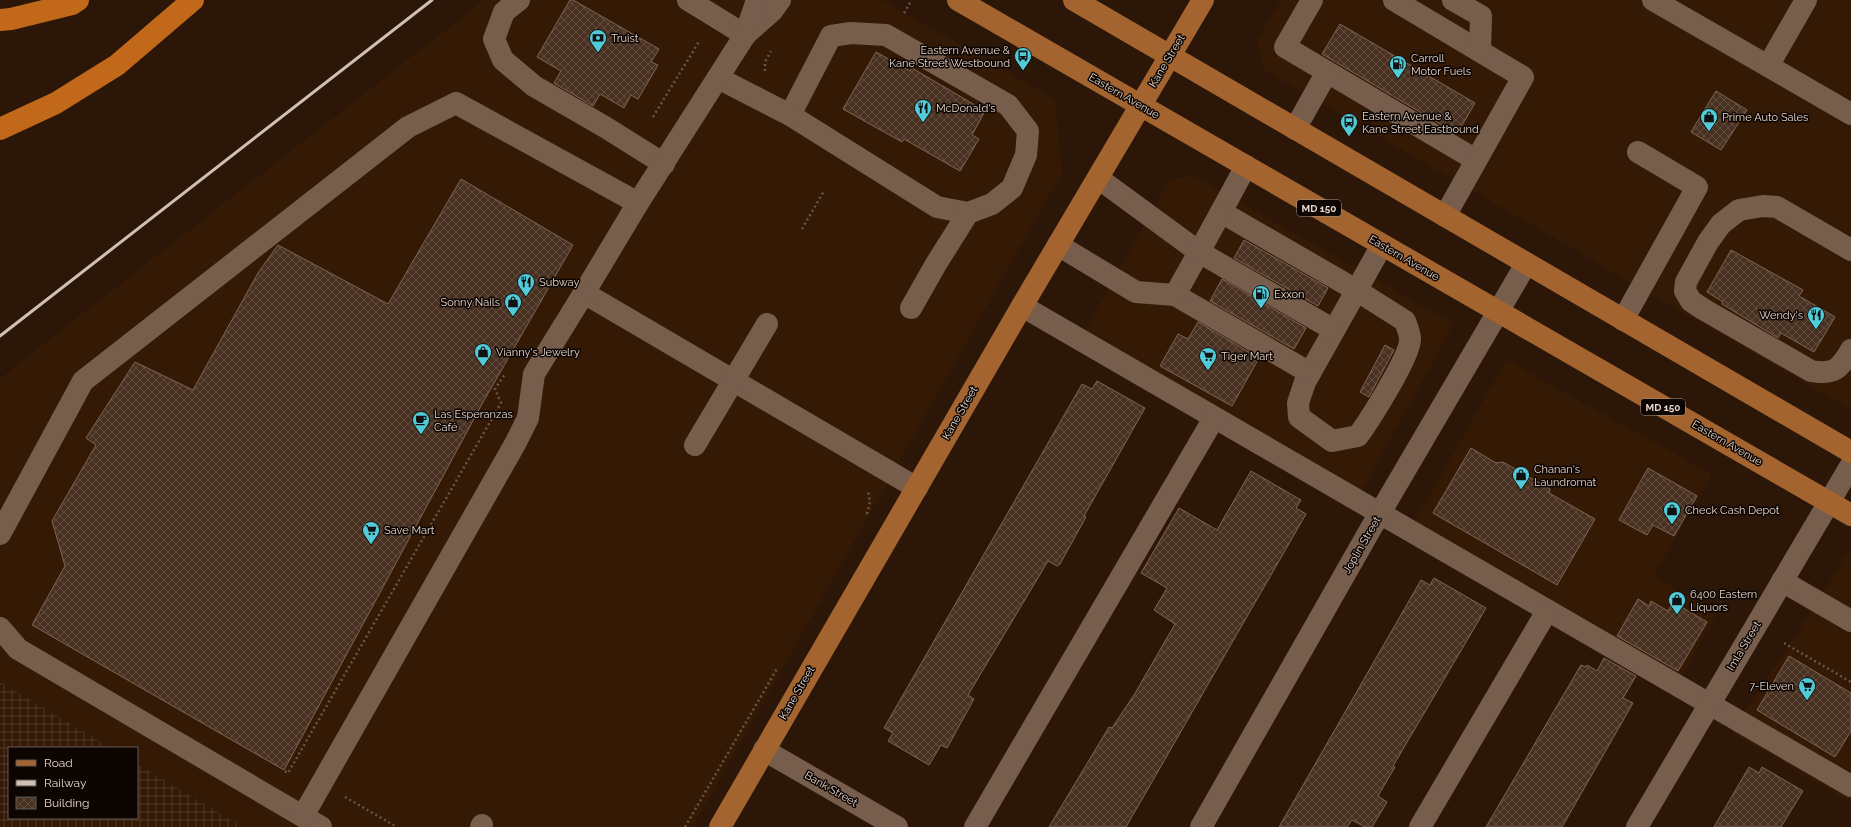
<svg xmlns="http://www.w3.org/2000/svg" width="1851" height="827" font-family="Raleway,sans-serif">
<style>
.built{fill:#341a05}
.industrial{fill:url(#industrial-grid)}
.building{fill:url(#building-cross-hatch);stroke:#7f6554}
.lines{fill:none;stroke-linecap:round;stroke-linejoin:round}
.path{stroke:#695548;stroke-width:2.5;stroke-dasharray:2 3;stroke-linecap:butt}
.minor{stroke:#775d4c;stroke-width:22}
.major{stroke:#a3642f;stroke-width:22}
.highway{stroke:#c1681b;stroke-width:22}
.rail{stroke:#cfc0b6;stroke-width:3}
.labels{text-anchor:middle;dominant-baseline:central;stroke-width:3;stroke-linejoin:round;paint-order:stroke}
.shield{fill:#0d0502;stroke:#a4978f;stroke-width:1}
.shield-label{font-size:10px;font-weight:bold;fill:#e4d5cc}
.poi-label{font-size:11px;fill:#e4d5cc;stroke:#0d0502;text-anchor:start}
.street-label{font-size:11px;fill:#e4d5cc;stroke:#0d0502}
</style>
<defs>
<pattern id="industrial-grid" width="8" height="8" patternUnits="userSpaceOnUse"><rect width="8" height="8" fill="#341a05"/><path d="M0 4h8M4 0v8" fill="none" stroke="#513a28"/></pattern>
<pattern id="building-cross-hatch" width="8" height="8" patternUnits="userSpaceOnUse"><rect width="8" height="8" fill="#483121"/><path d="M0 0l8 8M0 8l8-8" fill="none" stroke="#624e40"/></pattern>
</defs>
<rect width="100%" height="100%" fill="#2b1607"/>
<!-- built -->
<g class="built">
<path d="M484 0H883L1055 99 1062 173 693 827H243L137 764V748H111L0 682V378Z"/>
<path d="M1281 0H1851V410L1264 70 1256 42Z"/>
<path d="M1192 175 1454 324 1361 492 1083 334 1169 180Z"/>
<path d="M1506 360 1712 474 1654 576 1717 613 1682 677 1567 608 1415 521Z"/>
<path d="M1848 552 1851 553V803L1731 732 1814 608Z"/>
</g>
<!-- industrial -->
<path class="industrial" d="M0 682 111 748H9V818H137V764L243 827H0Z"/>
<!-- building -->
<g class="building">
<path d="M570 0H573L659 49 651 62 658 65 638 99 631 95 624 108 600 94 593 106 554 83 561 71 537 57Z"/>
<path d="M1340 24 1475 103 1457 134 1322 54Z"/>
<path d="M876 52 910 71 912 68 985 111 972 135 979 139 960 171 904 139 902 142 843 109Z"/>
<path d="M1716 91 1747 110 1721 150 1691 132Z"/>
<path d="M461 179 573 245 482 404 284 770 32 625 65 566 52 521 96 445 86 438 135 362 193 390 258 273 278 245 388 304Z"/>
<path d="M1244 240 1328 288 1318 306 1234 258Z"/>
<path d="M1731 250 1803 290 1799 296 1835 317 1814 352 1781 333 1778 338 1722 304 1723 302 1707 292Z"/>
<path d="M1222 279 1306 328 1294 349 1210 301Z"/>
<path d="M1198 322 1259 358 1232 406 1160 366 1178 334 1188 339Z"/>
<path d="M1385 345 1394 350 1369 397 1360 392Z"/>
<path d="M1097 381 1145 408 1084 516 1086 517 1060 564 1057 566 1048 561 968 695 974 699 947 748 941 745 929 765 888 741 893 733 884 728 1082 384 1092 389Z"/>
<path d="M1471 448 1496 463 1503 462 1550 489 1549 493 1595 519 1557 585 1433 513Z"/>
<path d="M1648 468 1697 496 1674 536 1653 525 1647 535 1619 520Z"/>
<path d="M1251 471 1301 500 1296 508 1306 514 1126 827H1049L1109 727 1112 728 1134 695 1175 624 1154 610 1167 588 1141 573 1179 508 1217 530Z"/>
<path d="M1434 578 1486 608 1393 766 1395 767 1378 796 1387 802 1372 827H1365L1352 820 1347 827H1279L1421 580 1430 585Z"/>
<path d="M1638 599 1649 606 1651 601 1668 611 1673 602 1707 622 1678 671 1617 636Z"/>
<path d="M1789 656 1851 693V731L1835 757 1757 710Z"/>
<path d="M1604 658 1636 676 1623 698 1633 703 1562 827H1486L1581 665 1586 667 1587 665 1597 671Z"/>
<path d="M1749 767 1759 773 1762 767 1803 791 1781 827H1714Z"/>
</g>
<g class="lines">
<!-- path -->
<g class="path">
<path d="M904 13 911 1"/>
<path d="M765 71V62L771 51"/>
<path d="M653 117 700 40"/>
<path d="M802 229 824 191"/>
<path d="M867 514 870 502 868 491"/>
<path d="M1784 643 1851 682"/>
<path d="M285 771 288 773 501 403 495 389 505 374"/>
<path d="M345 797 397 827"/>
<path d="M685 827 778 667"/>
</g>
<!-- minor -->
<g class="minor">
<path d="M519 0 504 12 494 39 503 60 534 86 605 127 664 164"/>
<path d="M688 0 745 35"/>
<path d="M1312 0 1285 47 1476 160"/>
<path d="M1394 0 1523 77 1445 216"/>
<path d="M1453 0 1481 16 1480 51"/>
<path d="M1653 0 1768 66"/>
<path d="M1806 0 1768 66 1851 114"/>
<path d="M851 33 886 35 1008 105 1028 131 1026 155 1012 188 992 204 968 213 937 207 790 115 831 36Z"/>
<path d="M746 34 772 11 780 0"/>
<path d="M718 78 790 115"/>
<path d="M1295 129 1327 72"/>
<path d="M1246 166 1221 212 1356 290 1405 321C1407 327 1410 334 1410 339 1411 355 1369 421 1358 436L1332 441 1299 417 1298 403 1305 382 1382 245"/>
<path d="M1098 178 1199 252 1175 295 1310 373"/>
<path d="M638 203 584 293 917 488"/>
<path d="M1221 212 1199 252 1334 330"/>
<path d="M1058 245 1136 292 1175 295"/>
<path d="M1851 250 1777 207 1763 206 1739 210 1721 224 1708 242 1686 282 1685 291 1691 301 1703 309 1811 371C1834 375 1840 369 1851 350"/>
<path d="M1022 306 1851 786"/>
<path d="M911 308 936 264 968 213"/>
<path d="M1623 320 1697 187 1638 152"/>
<path d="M695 445 767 324"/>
<path d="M0 534 83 381 408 127 456 103 638 203 745 35 757 0"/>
<path d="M1782 581 1851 621"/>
<path d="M0 628 18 649 321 827"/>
<path d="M764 750 897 827"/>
<path d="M303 816 515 444 528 418 534 374 584 293"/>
<path d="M481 827 482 825"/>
<path d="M975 827 1214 418"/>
<path d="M1201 827 1370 530 1526 264"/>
<path d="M1420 827 1547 611"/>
<path d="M1637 827 1851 465"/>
</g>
<!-- major -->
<g class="major">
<path d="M958 0 1851 515"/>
<path d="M1074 0 1851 452"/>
<path d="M720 827 1022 306 1203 0"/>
</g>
<!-- highway -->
<g class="highway">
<path d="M0 20 11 19 72 4 78 0"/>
<path d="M0 129 56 103 117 65 193 0"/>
</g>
<!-- rail -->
<path class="rail" d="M0 336 432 0"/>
</g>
<!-- icons -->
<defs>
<symbol id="bank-pin" viewBox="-11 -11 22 30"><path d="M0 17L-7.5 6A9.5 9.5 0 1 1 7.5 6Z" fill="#52cbd8" stroke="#0d0502"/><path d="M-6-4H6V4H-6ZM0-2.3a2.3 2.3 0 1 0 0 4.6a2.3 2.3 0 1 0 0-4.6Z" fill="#111"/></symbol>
<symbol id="bus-pin" viewBox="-11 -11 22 30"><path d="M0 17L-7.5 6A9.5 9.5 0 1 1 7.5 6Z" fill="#52cbd8" stroke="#0d0502"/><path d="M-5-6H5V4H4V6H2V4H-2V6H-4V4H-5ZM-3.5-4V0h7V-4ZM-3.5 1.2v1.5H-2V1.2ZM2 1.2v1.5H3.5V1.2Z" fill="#111"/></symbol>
<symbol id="fuel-pin" viewBox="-11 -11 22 30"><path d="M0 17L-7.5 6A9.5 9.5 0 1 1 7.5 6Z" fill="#52cbd8" stroke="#0d0502"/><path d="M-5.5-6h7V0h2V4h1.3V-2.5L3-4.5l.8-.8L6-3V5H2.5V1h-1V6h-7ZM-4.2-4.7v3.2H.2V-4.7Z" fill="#111"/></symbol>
<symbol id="restaurant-pin" viewBox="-11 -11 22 30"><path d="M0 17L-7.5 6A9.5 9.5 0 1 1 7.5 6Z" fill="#52cbd8" stroke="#0d0502"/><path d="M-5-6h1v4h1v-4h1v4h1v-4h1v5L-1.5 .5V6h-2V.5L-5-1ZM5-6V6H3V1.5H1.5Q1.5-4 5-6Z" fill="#111"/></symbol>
<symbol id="shop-pin" viewBox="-11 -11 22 30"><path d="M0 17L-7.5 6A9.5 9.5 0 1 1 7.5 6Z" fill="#52cbd8" stroke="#0d0502"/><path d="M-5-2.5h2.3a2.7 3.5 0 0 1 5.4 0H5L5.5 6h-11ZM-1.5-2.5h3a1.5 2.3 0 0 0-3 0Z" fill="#111"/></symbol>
<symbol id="supermarket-pin" viewBox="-11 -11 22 30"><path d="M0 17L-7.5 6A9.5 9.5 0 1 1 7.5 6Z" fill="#52cbd8" stroke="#0d0502"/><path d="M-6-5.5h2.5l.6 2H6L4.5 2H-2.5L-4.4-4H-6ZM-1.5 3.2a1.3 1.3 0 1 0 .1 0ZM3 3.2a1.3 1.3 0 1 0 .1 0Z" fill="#111"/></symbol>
<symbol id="cafe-pin" viewBox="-11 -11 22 30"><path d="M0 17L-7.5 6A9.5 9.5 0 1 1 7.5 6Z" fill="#52cbd8" stroke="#0d0502"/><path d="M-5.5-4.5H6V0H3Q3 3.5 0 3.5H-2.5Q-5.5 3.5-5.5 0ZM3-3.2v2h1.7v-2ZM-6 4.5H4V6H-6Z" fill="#111"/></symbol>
</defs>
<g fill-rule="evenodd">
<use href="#bank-pin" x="588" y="28" width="20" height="27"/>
<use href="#bus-pin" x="1013" y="46" width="20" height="27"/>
<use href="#fuel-pin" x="1388" y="54" width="20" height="27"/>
<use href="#restaurant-pin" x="913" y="98" width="20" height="27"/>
<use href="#shop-pin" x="1699" y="107" width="20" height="27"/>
<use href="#bus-pin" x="1339" y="112" width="20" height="27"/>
<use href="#restaurant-pin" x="516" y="272" width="20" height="27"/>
<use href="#fuel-pin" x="1251" y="284" width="20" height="27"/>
<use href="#shop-pin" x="503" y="292" width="20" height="27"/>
<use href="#restaurant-pin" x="1806" y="305" width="20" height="27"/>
<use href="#shop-pin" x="473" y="342" width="20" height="27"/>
<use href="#supermarket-pin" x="1198" y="346" width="20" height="27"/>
<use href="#cafe-pin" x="411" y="410" width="20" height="27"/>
<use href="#shop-pin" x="1511" y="465" width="20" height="27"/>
<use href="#shop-pin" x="1662" y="500" width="20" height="27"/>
<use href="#supermarket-pin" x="361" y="520" width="20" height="27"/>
<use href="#shop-pin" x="1667" y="590" width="20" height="27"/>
<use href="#supermarket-pin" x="1797" y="676" width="20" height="27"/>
</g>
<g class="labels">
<!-- shield labels -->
<g class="shield">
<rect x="1297" y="200" width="44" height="16" rx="3"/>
<rect x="1641" y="399" width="44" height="16" rx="3"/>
</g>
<g class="shield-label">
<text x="1319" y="208">MD 150</text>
<text x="1663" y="407">MD 150</text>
</g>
<!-- poi labels -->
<g class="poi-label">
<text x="611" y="38">Truist</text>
<text x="1010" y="50" text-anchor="end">Eastern Avenue &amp;<tspan x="1010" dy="13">Kane Street Westbound</tspan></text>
<text x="1411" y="58">Carroll<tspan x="1411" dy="13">Motor Fuels</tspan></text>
<text x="936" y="108">McDonald's</text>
<text x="1362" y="116">Eastern Avenue &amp;<tspan x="1362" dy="13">Kane Street Eastbound</tspan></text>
<text x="1722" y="117">Prime Auto Sales</text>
<text x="539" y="282">Subway</text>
<text x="1274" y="294">Exxon</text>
<text x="500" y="302" text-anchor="end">Sonny Nails</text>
<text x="1803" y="315" text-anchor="end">Wendy's</text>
<text x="496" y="352">Vianny's Jewelry</text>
<text x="1221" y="356">Tiger Mart</text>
<text x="434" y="414">Las Esperanzas<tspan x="434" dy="13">Café</tspan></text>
<text x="1534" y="469">Chanan's<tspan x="1534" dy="13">Laundromat</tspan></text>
<text x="1685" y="510">Check Cash Depot</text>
<text x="384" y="530">Save Mart</text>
<text x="1690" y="594">6400 Eastern<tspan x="1690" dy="13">Liquors</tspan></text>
<text x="1794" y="686" text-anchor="end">7-Eleven</text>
</g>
<!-- street labels -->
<g class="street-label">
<text transform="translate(1167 61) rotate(-59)">Kane Street</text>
<text transform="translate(1124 96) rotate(30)">Eastern Avenue</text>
<text transform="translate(1404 258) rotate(30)">Eastern Avenue</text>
<text transform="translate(960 413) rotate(-60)">Kane Street</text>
<text transform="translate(1727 443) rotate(30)">Eastern Avenue</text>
<text transform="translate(1362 545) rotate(-60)">Joplin Street</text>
<text transform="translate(1744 646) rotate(-59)">Imla Street</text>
<text transform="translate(797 693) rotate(-60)">Kane Street</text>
<text transform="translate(831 789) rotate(30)">Bank Street</text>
</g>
</g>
<!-- legend -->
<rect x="8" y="747" width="130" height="72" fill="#0d0502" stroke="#635853"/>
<rect x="16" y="760" width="20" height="6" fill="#a3642f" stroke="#635853"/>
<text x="44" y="767" font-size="12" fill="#e4d5cc">Road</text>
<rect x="16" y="780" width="20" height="6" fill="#cfc0b6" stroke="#635853"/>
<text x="44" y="787" font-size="12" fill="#e4d5cc">Railway</text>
<rect x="16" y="797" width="20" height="12" fill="url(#building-cross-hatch)" stroke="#635853"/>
<text x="44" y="807" font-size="12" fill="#e4d5cc">Building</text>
</svg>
